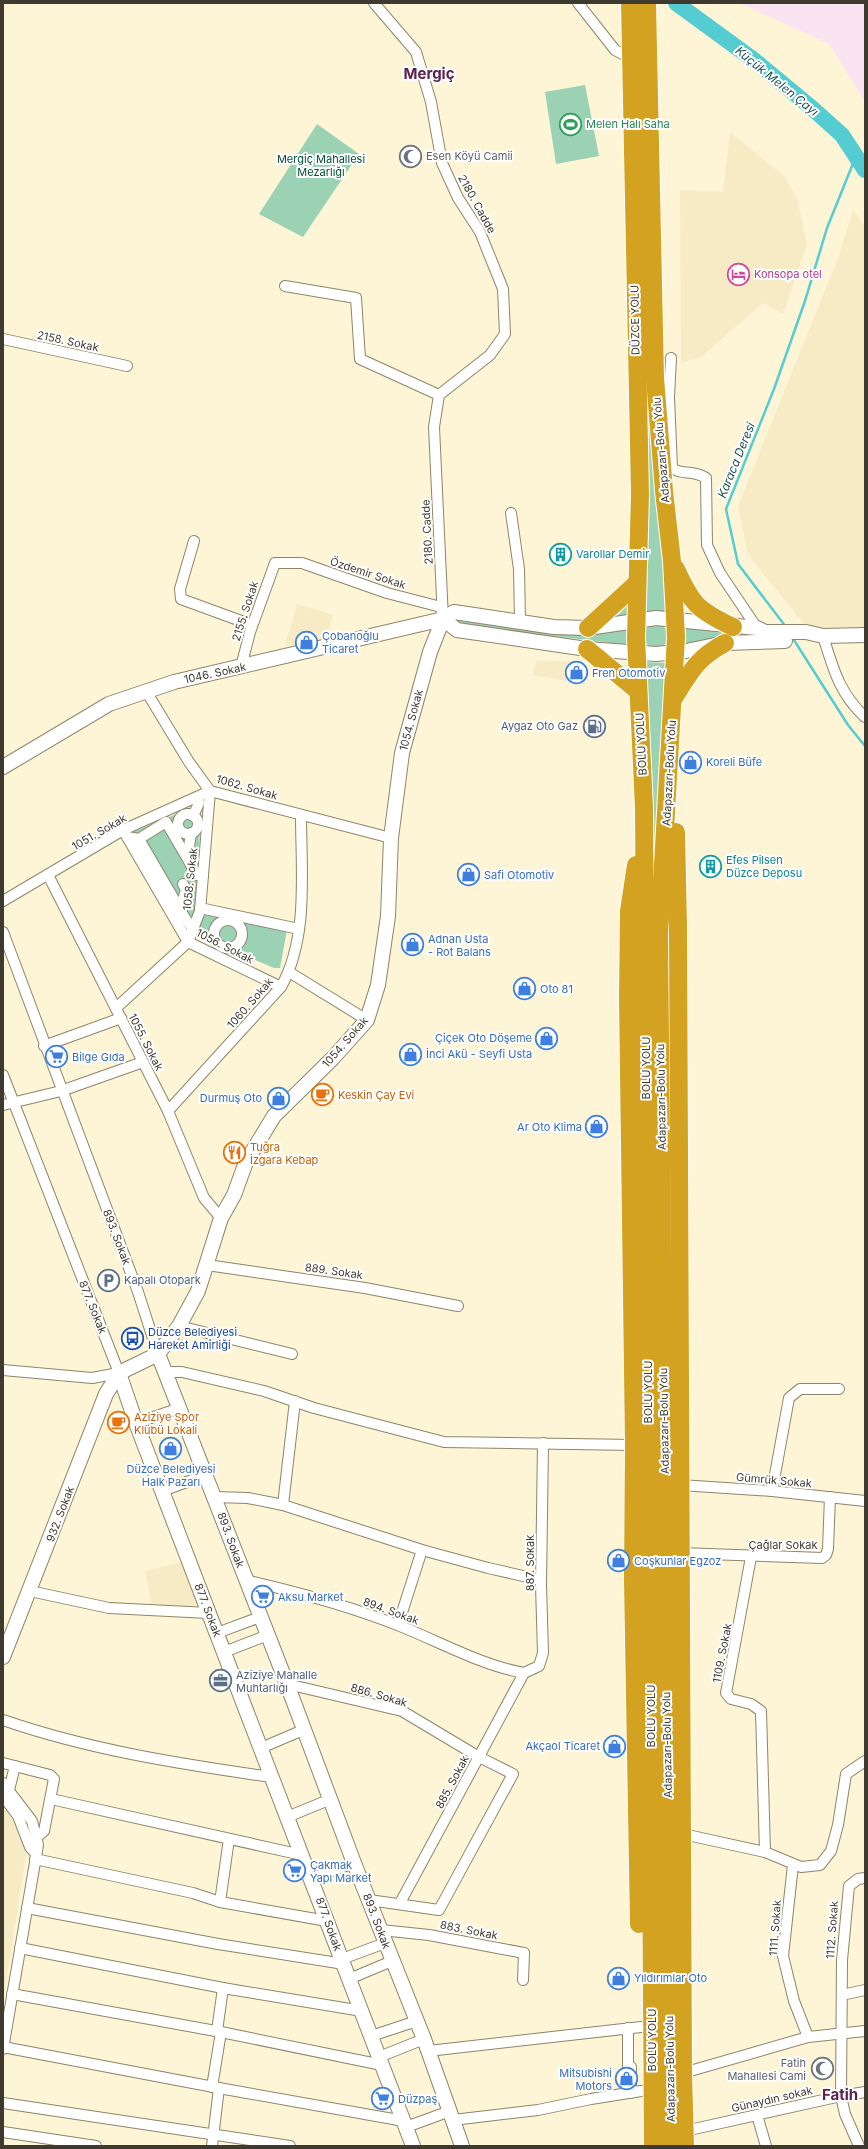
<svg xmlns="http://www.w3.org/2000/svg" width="868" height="2149" font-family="Inter,sans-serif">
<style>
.built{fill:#f6ebc5}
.industrial{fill:#fae4f1}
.green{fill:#9bd2b4}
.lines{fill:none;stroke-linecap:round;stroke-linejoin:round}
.stream{stroke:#55ccd1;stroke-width:2.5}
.river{stroke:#55ccd1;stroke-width:16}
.street-casing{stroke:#8d856a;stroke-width:12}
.secondary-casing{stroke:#8d856a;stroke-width:16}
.highway-casing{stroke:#fff;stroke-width:20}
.street{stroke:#fff;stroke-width:10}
.secondary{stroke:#fff;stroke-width:14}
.highway{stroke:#d3a220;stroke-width:18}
.labels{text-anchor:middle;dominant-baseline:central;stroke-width:4;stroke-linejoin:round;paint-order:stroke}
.leisure-label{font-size:11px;fill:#27864d;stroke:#fff;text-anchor:start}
.worship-label{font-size:11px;fill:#5b616d;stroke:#fff;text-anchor:start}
.park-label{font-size:11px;fill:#054e33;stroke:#fff}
.street-label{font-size:11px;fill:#3e3a2f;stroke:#fff}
.hotel-label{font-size:11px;fill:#b23c85;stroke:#fff;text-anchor:start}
.culture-label{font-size:11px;fill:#0d838f;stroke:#fff;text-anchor:start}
.shop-label{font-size:11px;fill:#366cbe;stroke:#fff;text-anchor:start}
.service-label{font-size:11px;fill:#4e5e75;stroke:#fff;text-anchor:start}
.food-label{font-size:11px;fill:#c56008;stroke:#fff;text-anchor:start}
.transit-label{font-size:11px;fill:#164399;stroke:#fff;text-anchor:start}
.water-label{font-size:12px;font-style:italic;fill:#1f5255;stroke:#fff}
.district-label{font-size:15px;font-weight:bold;fill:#5b244f;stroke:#fff}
</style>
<rect width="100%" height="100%" fill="#fef5d7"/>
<!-- built -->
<g class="built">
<path d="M730 132 784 176 797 198 807 244 783 314 763 303 701 357 681 363 680 190 723 192Z"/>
<path d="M853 210 865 226V627L809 630 748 555 738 506 838 258Z"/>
<path d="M297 604 333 615 326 638 285 646Z"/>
<path d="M537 660 573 662 586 670 585 684 532 675Z"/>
<path d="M185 1561 200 1606H152L145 1571Z"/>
<path d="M3 1804 28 1843 3 2002Z"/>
</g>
<!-- industrial -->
<path class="industrial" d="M739 3H865V102L829 44Z"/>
<!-- green -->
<g class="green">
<path d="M641 38 671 612 642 613Z"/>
<path d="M585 85 599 156 556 164 545 92Z"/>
<path d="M317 124 359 154 303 237 259 214Z"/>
<path d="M628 605V615L615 618Z"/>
<path d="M457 619 628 629 627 645 457 624Z"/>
<circle cx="656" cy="636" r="12"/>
<path d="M686 626 688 627 732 635 686 644Z"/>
<path d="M641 662 671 663 653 901Z"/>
<path d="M201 804 197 895 193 918 181 925 130 833Z"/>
<path d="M207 911 287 930 280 968H274L197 935 196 930Z"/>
</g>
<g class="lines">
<!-- stream -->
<g class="stream">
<path d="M786 627 738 564 726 509 774 389 805 301 827 228 856 156"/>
<path d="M792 637 848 725 865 746"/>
</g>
<!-- river -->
<path class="river" d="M676 3 754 60 813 109 842 135 865 170"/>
<defs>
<g id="street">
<path d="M374 3 416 52 431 102 442 163 458 198 480 232 503 289 505 334 490 355 439 395 434 427 443 619"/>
<path d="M578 3 615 50 630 58"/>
<path d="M285 286 356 298 360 359 439 395"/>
<path d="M3 339 127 366"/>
<path d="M671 358 669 397 672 468C683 476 691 469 706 478L707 545 720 573 757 628"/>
<path d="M511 513 519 569 520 622"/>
<path d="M194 541 180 589 181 599 252 625"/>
<path d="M823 636C833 668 839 693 865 717"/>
<path d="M241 667 250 632 275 563H302L387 593 441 607 442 613"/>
<path d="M146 691 189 762 210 791 391 838"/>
<circle cx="188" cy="824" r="10"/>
<path d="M193 816 199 803 198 797"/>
<path d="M123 830 188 942 281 987"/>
<path d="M191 833 189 847 194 859 191 865"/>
<path d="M127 837 139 839 185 918 193 929"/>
<path d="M139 839 166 822 197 875 203 876"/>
<path d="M48 875 168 1111 204 1198 221 1218"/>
<path d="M3 901 123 830 210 791 200 911 188 942 116 1008"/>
<path d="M200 908 299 929"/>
<path d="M182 914V903L186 890 183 884"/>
<circle cx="228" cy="934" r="14"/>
<path d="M3 932 138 1292 158 1354"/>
<path d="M289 972 367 1020"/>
<path d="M44 1046 121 1018"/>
<path d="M3 1075 119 1373 92 1378 3 1370"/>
<path d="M3 1105 61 1091 143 1062"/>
<path d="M168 1111 281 987C309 937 301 870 301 815"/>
<path d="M207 1265 365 1288 458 1306"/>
<path d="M179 1326 292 1354"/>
<path d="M165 1372H182L264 1391 314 1408 444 1442 634 1445"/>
<path d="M136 1423 180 1408"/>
<path d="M680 1485 772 1491 865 1501"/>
<path d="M162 1491 206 1475"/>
<path d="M772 1491 789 1398 800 1389H839"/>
<path d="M215 1497 248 1498 283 1505 422 1550 488 1568 541 1580"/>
<path d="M283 1505 295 1401"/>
<path d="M681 1553 822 1558 826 1555 828 1549 830 1497"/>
<path d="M751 1557 726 1693 731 1699 751 1704 761 1711 765 1852"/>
<path d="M245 1580C298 1592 350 1606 400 1626 440 1642 481 1665 524 1673"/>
<path d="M30 1591 109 1608 209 1613"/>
<path d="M398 1625 422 1550"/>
<path d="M217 1633 260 1617"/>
<path d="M224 1652 268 1635"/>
<path d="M524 1673 539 1666 543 1653 541 1585 543 1443"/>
<path d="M287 1684 402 1711 479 1757 513 1774 439 1910 369 1900"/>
<path d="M3 1720C90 1750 180 1764 271 1777"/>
<path d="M261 1748 303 1730"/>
<path d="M3 1763 50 1775 54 1779 44 1831 37 1837"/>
<path d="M3 1783 32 1821 38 1845 3 2049"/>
<path d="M9 1790 15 1766"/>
<path d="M3 1796 18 1816 30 1847 36 1854"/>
<path d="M51 1799 302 1855"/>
<path d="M287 1817 331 1799"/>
<path d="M683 1834 765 1852 801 1867 820 1865 831 1851 838 1825 846 1774 865 1761"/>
<path d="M35 1859 193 1893 220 1902 327 1921"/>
<path d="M793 1865 783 1956 794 2001 808 2037"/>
<path d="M312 1878 354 1863"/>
<path d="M220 1902 229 1839"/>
<path d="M400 1903 524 1673"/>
<path d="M27 1908 218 1944 344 1964"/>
<path d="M381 1930 429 1935 524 1953 523 1980"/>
<path d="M20 1948 223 1988 362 2011"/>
<path d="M342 1959 385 1943"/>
<path d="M349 1979 392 1961"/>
<path d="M12 1994 221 2032 382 2065"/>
<path d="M842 1995 865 1990"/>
<path d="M628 2028V2067H631V2093"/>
<path d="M217 2031 223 1988"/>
<path d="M371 2036 417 2021"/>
<path d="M3 2047 219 2088 404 2121"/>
<path d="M428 2051 641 2027"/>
<path d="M379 2057 424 2039"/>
<path d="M683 2073 808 2037 865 2031"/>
<path d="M212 2087 221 2032"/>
<path d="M3 2103 290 2146"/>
<path d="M757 2115 766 2146"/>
<path d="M453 2120 538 2110 591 2099 641 2091"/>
<path d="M406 2127 450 2111"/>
<path d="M685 2131 841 2096 865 2092"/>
<path d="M3 2132 96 2146"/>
<path d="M212 2146 219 2088"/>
<path d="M859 2146 845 2114 841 2096 842 1960 849 1886 858 1879 865 1878"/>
</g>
<g id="secondary">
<path d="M443 619 457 630 587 649 656 654 686 651 725 643 785 641"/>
<path d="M3 767 109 704 174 682 443 619 454 612 554 627 588 628 656 618 757 628 765 632H806L823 636 865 635"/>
<path d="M158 1354 287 1684 354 1863 424 2039 462 2146"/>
<path d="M119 1373 158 1354 179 1326 198 1291 221 1218 234 1195 246 1162 274 1116 333 1058 367 1020 378 985 388 916 391 838 402 753 430 652 443 619"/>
<path d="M119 1373 136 1423 413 2146"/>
<path d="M3 1657 106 1394 119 1373"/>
</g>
<g id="highway">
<path d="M630 3 640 494 636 638 644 808 653 2146"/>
<path d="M647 3 655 378 664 491 672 561 676 637 659 935 670 2146"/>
<path d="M676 569C692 604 697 610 733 627"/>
<path d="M588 628 637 583"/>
<path d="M587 649 638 691"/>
<path d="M674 698C691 671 697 658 725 643"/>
<path d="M676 832 678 926 683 2073 685 2146"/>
<path d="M636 865 629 911 628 998 634 1445 633 1581 639 1924"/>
</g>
</defs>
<!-- street casing -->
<use href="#street" class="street-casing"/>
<!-- secondary casing -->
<use href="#secondary" class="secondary-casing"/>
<!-- highway casing -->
<use href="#highway" class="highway-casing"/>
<!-- street -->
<use href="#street" class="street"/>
<!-- secondary -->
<use href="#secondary" class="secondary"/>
<!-- highway -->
<use href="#highway" class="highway"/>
</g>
<!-- icons -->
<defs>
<symbol id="stadium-ring" viewBox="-11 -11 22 22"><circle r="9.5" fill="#fff" stroke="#2e9e5b" stroke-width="1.5"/><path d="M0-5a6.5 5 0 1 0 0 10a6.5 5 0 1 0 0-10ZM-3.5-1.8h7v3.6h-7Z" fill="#2e9e5b"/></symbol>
<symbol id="mosque-ring" viewBox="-11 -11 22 22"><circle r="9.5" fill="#fff" stroke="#6b7280" stroke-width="1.5"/><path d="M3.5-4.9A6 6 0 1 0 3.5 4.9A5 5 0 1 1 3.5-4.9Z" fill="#6b7280"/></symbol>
<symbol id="hotel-ring" viewBox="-11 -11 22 22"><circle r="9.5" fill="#fff" stroke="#d1479c" stroke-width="1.5"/><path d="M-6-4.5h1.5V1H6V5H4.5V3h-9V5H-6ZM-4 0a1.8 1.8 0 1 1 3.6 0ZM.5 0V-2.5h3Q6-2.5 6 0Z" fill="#d1479c"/></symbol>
<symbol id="building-ring" viewBox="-11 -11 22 22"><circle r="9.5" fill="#fff" stroke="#0f9aa8" stroke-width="1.5"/><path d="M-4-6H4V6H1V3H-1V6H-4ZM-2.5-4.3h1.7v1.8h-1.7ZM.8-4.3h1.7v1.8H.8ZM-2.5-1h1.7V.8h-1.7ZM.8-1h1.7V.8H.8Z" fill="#0f9aa8"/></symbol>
<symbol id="shop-ring" viewBox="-11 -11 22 22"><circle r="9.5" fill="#fff" stroke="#3f7fe0" stroke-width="1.5"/><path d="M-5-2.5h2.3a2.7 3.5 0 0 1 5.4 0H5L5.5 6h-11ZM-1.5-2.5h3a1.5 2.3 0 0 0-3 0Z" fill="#3f7fe0"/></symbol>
<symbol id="fuel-ring" viewBox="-11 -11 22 22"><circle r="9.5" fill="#fff" stroke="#5c6f8a" stroke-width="1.5"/><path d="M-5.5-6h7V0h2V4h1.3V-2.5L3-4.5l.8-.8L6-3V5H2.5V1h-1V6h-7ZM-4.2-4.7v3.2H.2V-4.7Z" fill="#5c6f8a"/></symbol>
<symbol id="supermarket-ring" viewBox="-11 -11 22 22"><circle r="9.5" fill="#fff" stroke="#3f7fe0" stroke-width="1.5"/><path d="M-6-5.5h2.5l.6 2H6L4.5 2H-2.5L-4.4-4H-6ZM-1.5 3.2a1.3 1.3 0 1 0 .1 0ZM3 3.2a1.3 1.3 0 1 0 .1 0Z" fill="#3f7fe0"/></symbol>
<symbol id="cafe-ring" viewBox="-11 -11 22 22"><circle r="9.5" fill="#fff" stroke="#e8710a" stroke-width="1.5"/><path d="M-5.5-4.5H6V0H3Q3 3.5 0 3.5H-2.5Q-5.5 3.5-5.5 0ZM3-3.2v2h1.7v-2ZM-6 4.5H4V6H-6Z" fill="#e8710a"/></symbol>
<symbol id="restaurant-ring" viewBox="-11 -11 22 22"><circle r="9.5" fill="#fff" stroke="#e8710a" stroke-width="1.5"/><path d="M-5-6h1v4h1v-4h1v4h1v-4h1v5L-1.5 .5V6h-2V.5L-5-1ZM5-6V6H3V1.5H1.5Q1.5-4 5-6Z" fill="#e8710a"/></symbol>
<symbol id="parking-ring" viewBox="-11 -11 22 22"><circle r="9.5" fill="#fff" stroke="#5c6f8a" stroke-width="1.5"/><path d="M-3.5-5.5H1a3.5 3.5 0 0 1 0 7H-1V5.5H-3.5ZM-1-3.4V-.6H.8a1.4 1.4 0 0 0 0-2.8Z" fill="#5c6f8a"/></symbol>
<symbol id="bus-ring" viewBox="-11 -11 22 22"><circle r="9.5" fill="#fff" stroke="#1a4fb4" stroke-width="1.5"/><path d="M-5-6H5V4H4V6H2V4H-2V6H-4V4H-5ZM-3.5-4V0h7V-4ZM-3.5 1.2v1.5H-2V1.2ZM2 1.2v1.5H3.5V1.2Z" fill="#1a4fb4"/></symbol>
<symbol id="office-ring" viewBox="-11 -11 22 22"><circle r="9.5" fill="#fff" stroke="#5c6f8a" stroke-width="1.5"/><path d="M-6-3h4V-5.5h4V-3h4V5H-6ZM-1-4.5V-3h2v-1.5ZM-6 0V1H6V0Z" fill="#5c6f8a"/></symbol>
</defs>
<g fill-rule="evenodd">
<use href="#stadium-ring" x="558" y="112" width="25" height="25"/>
<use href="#mosque-ring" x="398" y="144" width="25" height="25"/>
<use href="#hotel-ring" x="726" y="262" width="25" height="25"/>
<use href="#building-ring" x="548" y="542" width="25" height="25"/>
<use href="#shop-ring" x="294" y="630" width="25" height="25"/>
<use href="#shop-ring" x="564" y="660" width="25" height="25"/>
<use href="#fuel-ring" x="582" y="714" width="25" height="25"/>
<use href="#shop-ring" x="678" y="750" width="25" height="25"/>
<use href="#building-ring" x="698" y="854" width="25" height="25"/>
<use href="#shop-ring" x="456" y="862" width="25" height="25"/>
<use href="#shop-ring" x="400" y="932" width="25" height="25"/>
<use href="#shop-ring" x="512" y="976" width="25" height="25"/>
<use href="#shop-ring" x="534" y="1026" width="25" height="25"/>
<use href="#shop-ring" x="398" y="1042" width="25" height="25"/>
<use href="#supermarket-ring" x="44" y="1044" width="25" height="25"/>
<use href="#cafe-ring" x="310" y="1082" width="25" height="25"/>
<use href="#shop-ring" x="266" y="1086" width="25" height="25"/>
<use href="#shop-ring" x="584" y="1114" width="25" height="25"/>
<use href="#restaurant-ring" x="222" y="1140" width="25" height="25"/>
<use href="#parking-ring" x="96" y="1268" width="25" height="25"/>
<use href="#bus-ring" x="120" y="1326" width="25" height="25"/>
<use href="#cafe-ring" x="106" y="1410" width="25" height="25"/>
<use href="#shop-ring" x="158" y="1436" width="25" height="25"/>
<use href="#shop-ring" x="606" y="1548" width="25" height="25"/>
<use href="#supermarket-ring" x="250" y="1584" width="25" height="25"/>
<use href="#office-ring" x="208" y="1668" width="25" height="25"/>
<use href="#shop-ring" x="602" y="1734" width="25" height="25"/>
<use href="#supermarket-ring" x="282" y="1858" width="25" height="25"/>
<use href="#shop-ring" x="606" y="1966" width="25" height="25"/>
<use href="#mosque-ring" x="810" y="2056" width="25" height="25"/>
<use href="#shop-ring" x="614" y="2066" width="25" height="25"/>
<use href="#supermarket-ring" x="370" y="2086" width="25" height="25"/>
</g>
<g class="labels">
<!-- leisure labels -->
<g class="leisure-label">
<text x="586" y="124">Melen Halı Saha</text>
</g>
<!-- worship labels -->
<g class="worship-label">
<text x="426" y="156">Esen Köyü Camii</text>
<text x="806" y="2063" text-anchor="end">Fatih<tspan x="806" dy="13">Mahallesi Cami</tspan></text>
</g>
<!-- park labels -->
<g class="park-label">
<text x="321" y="159">Mergiç Mahallesi<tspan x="321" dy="13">Mezarlığı</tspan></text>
</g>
<!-- street labels -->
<g class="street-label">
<text transform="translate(477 204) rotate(61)">2180. Cadde</text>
<text transform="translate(635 320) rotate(-91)">DÜZCE YOLU</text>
<text transform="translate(68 341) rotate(12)">2158. Sokak</text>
<text transform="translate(661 450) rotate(-95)">Adapazarı-Bolu Yolu</text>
<text transform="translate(427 532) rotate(-93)">2180. Cadde</text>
<text transform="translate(368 573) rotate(18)">Özdemir Sokak</text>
<text transform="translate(245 611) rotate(-72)">2155. Sokak</text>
<text transform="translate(215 673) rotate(-12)">1046. Sokak</text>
<text transform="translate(411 720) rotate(-75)">1054. Sokak</text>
<text transform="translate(641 744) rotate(-93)">BOLU YOLU</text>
<text transform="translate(669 773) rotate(-87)">Adapazarı-Bolu Yolu</text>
<text transform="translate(247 787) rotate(16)">1062. Sokak</text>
<text transform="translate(99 832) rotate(-30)">1051. Sokak</text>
<text transform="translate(190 879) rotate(-84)">1058. Sokak</text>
<text transform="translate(225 946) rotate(27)">1056. Sokak</text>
<text transform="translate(250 1003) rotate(-49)">1060. Sokak</text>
<text transform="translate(146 1042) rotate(63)">1055. Sokak</text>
<text transform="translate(345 1042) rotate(-49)">1054. Sokak</text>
<text transform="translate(646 1068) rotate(-90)">BOLU YOLU</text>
<text transform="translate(661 1097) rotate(-91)">Adapazarı-Bolu Yolu</text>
<text transform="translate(117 1237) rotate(69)">893. Sokak</text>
<text transform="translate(334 1271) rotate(8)">889. Sokak</text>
<text transform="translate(93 1307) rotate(68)">877. Sokak</text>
<text transform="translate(648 1392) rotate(-90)">BOLU YOLU</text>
<text transform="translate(664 1421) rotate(-91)">Adapazarı-Bolu Yolu</text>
<text transform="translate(774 1480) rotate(5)">Gümrük Sokak</text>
<text transform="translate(60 1514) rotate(-69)">932. Sokak</text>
<text transform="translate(231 1540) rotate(70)">893. Sokak</text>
<text x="783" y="1545">Çağlar Sokak</text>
<text transform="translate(530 1563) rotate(-90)">887. Sokak</text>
<text transform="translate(208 1610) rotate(69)">877. Sokak</text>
<text transform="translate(391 1611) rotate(20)">894. Sokak</text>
<text transform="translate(722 1653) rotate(-79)">1109. Sokak</text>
<text transform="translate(379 1695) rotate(16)">886. Sokak</text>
<text transform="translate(651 1716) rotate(-90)">BOLU YOLU</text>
<text transform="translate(667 1745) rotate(-91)">Adapazarı-Bolu Yolu</text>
<text transform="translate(452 1782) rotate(-62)">885. Sokak</text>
<text transform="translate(377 1921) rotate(69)">893. Sokak</text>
<text transform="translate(329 1924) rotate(70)">877. Sokak</text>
<text transform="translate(775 1928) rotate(-86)">1111. Sokak</text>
<text transform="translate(469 1930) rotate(11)">883. Sokak</text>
<text transform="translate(832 1930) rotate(-86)">1112. Sokak</text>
<text transform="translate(652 2040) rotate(-90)">BOLU YOLU</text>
<text transform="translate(670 2069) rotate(-91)">Adapazarı-Bolu Yolu</text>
<text transform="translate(772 2099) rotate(-13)">Günaydın sokak</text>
</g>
<!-- hotel labels -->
<g class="hotel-label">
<text x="754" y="274">Konsopa otel</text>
</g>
<!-- culture labels -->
<g class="culture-label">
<text x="576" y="554">Varollar Demir</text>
<text x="726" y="860">Efes Pilsen<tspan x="726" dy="13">Düzce Deposu</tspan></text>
</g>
<!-- shop labels -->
<g class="shop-label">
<text x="322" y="636">Çobanoğlu<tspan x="322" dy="13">Ticaret</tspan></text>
<text x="592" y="673">Fren Otomotiv</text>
<text x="706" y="762">Koreli Büfe</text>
<text x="484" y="875">Safi Otomotiv</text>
<text x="428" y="939">Adnan Usta<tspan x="428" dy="13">- Rot Balans</tspan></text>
<text x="540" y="989">Oto 81</text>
<text x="532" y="1038" text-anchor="end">Çiçek Oto Döşeme</text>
<text x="426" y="1054">İnci Akü - Seyfi Usta</text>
<text x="72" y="1057">Bilge Gıda</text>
<text x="262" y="1098" text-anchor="end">Durmuş Oto</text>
<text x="582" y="1127" text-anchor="end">Ar Oto Klima</text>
<text x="171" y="1469" text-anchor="middle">Düzce Belediyesi<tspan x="171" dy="13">Halk Pazarı</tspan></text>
<text x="634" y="1561">Coşkunlar Egzoz</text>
<text x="278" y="1597">Aksu Market</text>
<text x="600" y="1746" text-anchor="end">Akçaol Ticaret</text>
<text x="310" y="1865">Çakmak<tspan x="310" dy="13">Yapı Market</tspan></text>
<text x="634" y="1978">Yıldırımlar Oto</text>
<text x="612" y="2073" text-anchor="end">Mitsubishi<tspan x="612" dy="13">Motors</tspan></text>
<text x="398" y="2099">Düzpaş</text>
</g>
<!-- service labels -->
<g class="service-label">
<text x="578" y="726" text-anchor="end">Aygaz Oto Gaz</text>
<text x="124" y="1280">Kapalı Otopark</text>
<text x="236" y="1675">Aziziye Mahalle<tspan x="236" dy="13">Muhtarlığı</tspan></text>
</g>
<!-- food labels -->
<g class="food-label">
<text x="338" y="1095">Keskin Çay Evi</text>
<text x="250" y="1147">Tuğra<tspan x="250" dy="13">İzgara Kebap</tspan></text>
<text x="134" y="1417">Aziziye Spor<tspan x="134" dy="13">Klübü Lokali</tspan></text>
</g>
<!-- transit labels -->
<g class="transit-label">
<text x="148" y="1332">Düzce Belediyesi<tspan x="148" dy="13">Hareket Amirliği</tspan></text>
</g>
<!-- water labels -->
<g class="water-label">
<text transform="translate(777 81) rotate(39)">Küçük Melen Çayı</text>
<text transform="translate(736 460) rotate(-68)">Karaca Deresi</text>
</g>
<!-- district labels -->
<g class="district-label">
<text x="429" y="73">Mergiç</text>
<text x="840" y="2094">Fatih</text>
</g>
</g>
<!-- border -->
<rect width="868" height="2149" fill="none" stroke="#3e3a2f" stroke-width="8"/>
</svg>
